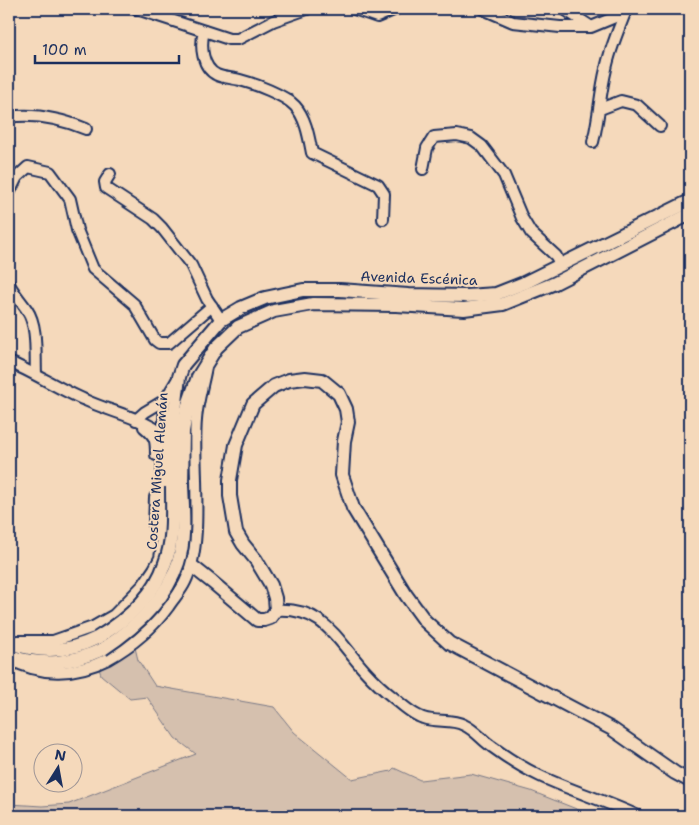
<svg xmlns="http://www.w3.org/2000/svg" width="699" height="825" font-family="'Shantell Sans',sans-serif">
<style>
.green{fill:#d5c0ae;stroke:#787886}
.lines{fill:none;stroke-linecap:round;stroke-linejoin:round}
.minor-casing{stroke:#1b2f5e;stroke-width:14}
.major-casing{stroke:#1b2f5e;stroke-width:16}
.minor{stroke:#f5d9bb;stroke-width:10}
.major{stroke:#f5d9bb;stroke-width:12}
.major-bridge-casing{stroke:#1b2f5e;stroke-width:16;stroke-linecap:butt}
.major-bridge{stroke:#f5d9bb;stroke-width:12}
.labels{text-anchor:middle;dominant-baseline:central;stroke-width:4;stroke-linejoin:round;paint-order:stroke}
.street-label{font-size:14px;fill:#1b2f5e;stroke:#f5d9bb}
</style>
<rect width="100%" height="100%" fill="#f5d9bb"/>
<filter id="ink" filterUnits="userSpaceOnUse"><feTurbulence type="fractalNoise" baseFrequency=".02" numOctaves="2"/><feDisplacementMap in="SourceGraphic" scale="10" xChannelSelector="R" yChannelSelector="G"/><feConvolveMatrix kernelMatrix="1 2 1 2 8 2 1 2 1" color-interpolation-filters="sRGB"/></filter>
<g filter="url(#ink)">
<!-- green -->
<path class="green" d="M132 635 138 660 155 686 274 707 294 732 352 779 391 771 394 768 420 780 471 774 531 791 594 816H9V804L42 806 69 804 196 754 175 738 147 697 130 699 101 675 96 658Z"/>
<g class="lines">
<defs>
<g id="minor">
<path d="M137 9 229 39H238L273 21 307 9"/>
<path d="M354 9 377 17 396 9"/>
<path d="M483 9 513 22 560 27H591L625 13 627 9"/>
<path d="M564 9 590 26"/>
<path d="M204 31C200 46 202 68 217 75 224 78 233 78 240 80 255 84 285 95 295 106 306 118 309 138 312 153L378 185 384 194 383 219"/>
<path d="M600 109 621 101 637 105 660 126"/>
<path d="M9 117C36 113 61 119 86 129"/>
<path d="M593 142C599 118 600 93 606 69 610 49 618 31 625 13"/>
<path d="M423 169 427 148 434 137 457 135 471 138 482 146 504 175 522 218 531 233 556 256 560 265"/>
<path d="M110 174 105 182 106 188 153 219 162 228 191 265 207 299 221 320"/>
<path d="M9 193 17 177 28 167 50 172 70 199 77 230 93 269 134 304 155 340 159 343H169L212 306"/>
<path d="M9 284C14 294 21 301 27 310 38 326 35 355 36 374"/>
<path d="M9 362C35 373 59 389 85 400 111 412 140 417 163 434"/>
<path d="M136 420 145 412 165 400"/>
<path d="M144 427C156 437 156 440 156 455"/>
<path d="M155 497 154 527 163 543"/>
<path d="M276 610C324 607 336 639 365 671 374 681 385 691 395 699 403 706 413 715 423 718 437 723 451 718 464 725 475 730 482 740 491 746 506 757 523 768 540 776 572 791 606 801 638 816"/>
<path d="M17 641H53L93 627 114 615 143 585 154 569 160 558 163 539 161 496 165 400 177 380"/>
<path d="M10 659C41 677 76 675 108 659 131 646 152 629 168 607 173 599 181 591 185 582 205 542 192 465 196 420 197 402 203 384 206 367"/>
</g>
<g id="major">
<path d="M182 485 183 431 188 405 198 377 216 348 238 327 274 311 313 304 396 305 464 309 503 304 555 283 690 214"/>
<path d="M172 487V437L179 377 183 365 221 320 241 308 265 298 303 290H340L408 295 467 296 496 294 524 283 690 201"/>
<path d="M163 543 212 582 257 620H264L270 618 276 610 275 598 271 585 256 560 243 544 236 532 230 496V480L236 445 253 404 274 386 289 380 305 378 322 380 339 394 346 409 348 422 344 441 342 475 353 508 406 595 425 621 449 643 612 729 675 773 690 781"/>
<path d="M9 643C42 653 66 653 97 638"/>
<path d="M9 656C43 666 71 664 103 649"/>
</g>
</defs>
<!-- minor casing -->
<use href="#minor" class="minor-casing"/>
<!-- major casing -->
<use href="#major" class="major-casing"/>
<!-- minor -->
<use href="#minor" class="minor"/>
<!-- major -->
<use href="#major" class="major"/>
<defs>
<g id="major-bridge">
<path d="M97 638C127 620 154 597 165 563 174 540 172 512 172 487"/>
<path d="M103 649C135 628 166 600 178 563 186 538 183 510 182 485"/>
</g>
</defs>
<!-- major-bridge casing -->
<use href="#major-bridge" class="major-bridge-casing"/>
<!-- major-bridge -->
<use href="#major-bridge" class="major-bridge"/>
</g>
</g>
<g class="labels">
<!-- street labels -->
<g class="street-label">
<text transform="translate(419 278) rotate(2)">Avenida Escénica</text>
<text transform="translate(157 471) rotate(-86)">Costera Miguel Alemán</text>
</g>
</g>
<!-- margin -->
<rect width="699" height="825" fill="none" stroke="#f5d9bb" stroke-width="30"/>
<rect x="15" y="15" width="669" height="795" fill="none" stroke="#1b2f5e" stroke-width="2" filter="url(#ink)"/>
<!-- north arrow -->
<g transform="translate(58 768) rotate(11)"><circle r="24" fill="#f5d9bb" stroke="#9e9596"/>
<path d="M0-4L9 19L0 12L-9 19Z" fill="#1b2f5e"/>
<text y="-8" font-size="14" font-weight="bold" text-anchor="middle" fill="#1b2f5e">N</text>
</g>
<!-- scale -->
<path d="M35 55v8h144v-8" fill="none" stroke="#1b2f5e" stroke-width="2.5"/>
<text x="42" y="55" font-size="15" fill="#1b2f5e" stroke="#f5d9bb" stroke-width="4" paint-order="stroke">100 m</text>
</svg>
